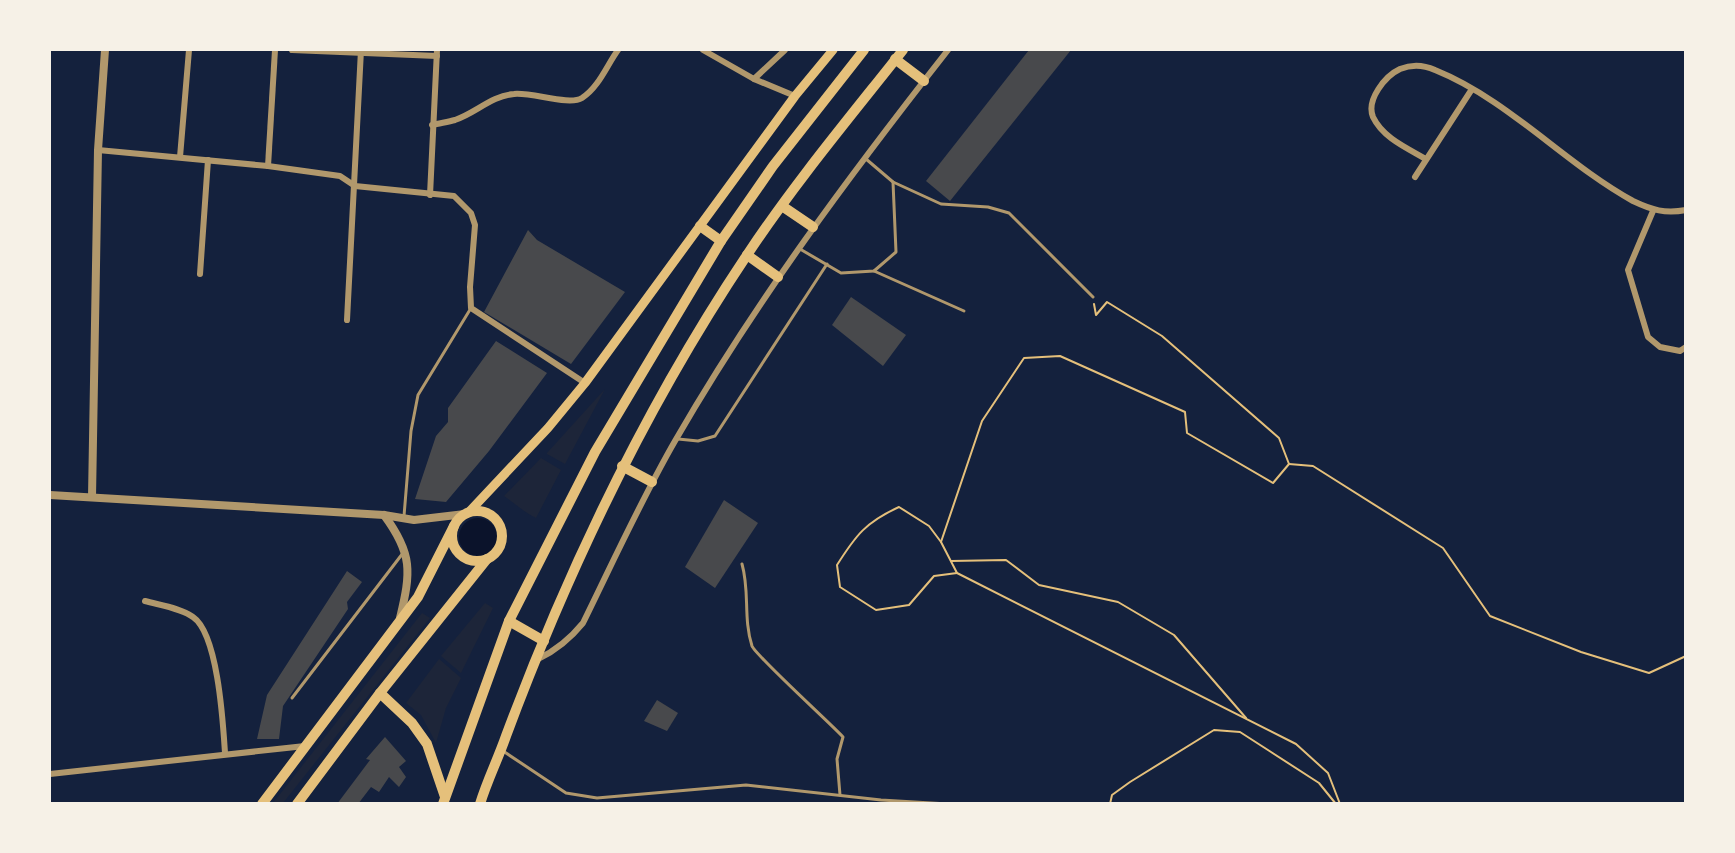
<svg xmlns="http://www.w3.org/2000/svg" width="1735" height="853" font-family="Helvetica,sans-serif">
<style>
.green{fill:#1d2539}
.water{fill:#0b132b}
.building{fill:#48494c}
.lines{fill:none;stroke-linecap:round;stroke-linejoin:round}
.path{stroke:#e5c07b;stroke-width:2}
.service{stroke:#b1986c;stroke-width:3}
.minor{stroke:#b1986c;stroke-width:6}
.tertiary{stroke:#b1986c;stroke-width:8}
.secondary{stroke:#e5c07b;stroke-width:9}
.primary{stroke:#e5c07b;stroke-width:10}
.trunk{stroke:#e5c07b;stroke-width:10}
</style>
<rect width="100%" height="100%" fill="#14213d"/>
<!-- green -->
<g class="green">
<path d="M605 389 565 464 547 454V453Z"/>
<path d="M541 458 561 470 536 518C522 511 516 504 504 496Z"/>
<path d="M485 603 493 608 461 673 441 656Z"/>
<path d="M422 613 430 618 283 803H273Z"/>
<path d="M439 659 461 678 446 708 436 743 421 715 406 703Z"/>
</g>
<!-- water -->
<circle class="water" cx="478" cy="537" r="19"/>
<!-- building -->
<g class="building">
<path d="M1029 50H1071L950 201 926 181Z"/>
<path d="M528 230 537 240 625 292 571 364 484 312Z"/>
<path d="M851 297 906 335 883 366 832 325Z"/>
<path d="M496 341 547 373 489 451 446 502 415 499 436 436 448 422V408Z"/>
<path d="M724 500 758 523 715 588 685 567Z"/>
<path d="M347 571 362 582 347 602 348 609 283 706 279 739H257L267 695Z"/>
<path d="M657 700 678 713 667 731 644 721Z"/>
<path d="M385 737 406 761 399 767 406 777 399 787 389 777 379 792 371 787 358 804H337L370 760 366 759Z"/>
</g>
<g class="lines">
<!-- path -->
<g class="path">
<path d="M1094 304 1096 315 1107 302 1162 336 1279 438 1289 464 1273 483 1187 433 1185 412 1060 356 1024 358 982 421 941 542 957 573 1296 744 1328 773 1340 804"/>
<path d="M1289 464 1313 466 1443 548 1490 616 1581 652 1649 673 1686 656"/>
<path d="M941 542 929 526 899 507C866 522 856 535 837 565L840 587 876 610 909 605 934 576 957 573"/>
<path d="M951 561 1006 560 1039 585 1118 602 1174 635 1246 718"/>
<path d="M1110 804 1112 795 1130 782 1214 730 1240 732 1319 783 1336 804"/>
</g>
<!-- service -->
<g class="service">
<path d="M893 182 941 204 988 207 1009 213 1093 297"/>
<path d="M800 249 841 273 874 271 896 252 893 182 866 159"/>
<path d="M874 271 964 311"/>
<path d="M678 439 698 441 715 436 827 264"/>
<path d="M404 516 411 431 418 395 471 308"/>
<path d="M742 564C750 592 743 618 752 646 756 656 829 722 843 737L837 759 840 795"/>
<path d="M292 698 403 553"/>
<path d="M503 751 566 793 597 798 746 785 881 800 948 804"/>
<path d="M399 804H431"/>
</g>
<!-- minor -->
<g class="minor">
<path d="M292 50 437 56"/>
<path d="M703 50 754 79 795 96"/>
<path d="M754 79 785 50"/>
<path d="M432 125C440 123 448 122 455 120 476 113 491 96 514 94 532 92 569 106 582 98 599 87 607 65 618 50"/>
<path d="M98 150 268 166 340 176 355 186 454 196 471 213 475 225 470 287 471 308 585 383"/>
<path d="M180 157 189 50"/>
<path d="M1426 159C1407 148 1383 138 1373 117 1366 100 1385 76 1400 69 1412 64 1424 65 1435 70 1509 100 1564 163 1633 201 1652 210 1665 214 1686 210"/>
<path d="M268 166 275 50"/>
<path d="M1415 177 1472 89"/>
<path d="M430 195 437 50"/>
<path d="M1653 211 1628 270 1648 337 1660 347 1680 351 1686 347"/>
<path d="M200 274 208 160"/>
<path d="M347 320 361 50"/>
<path d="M145 601C159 605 181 608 193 617 218 634 223 723 225 753"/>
<path d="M538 659C557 650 570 639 583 623 613 562 641 500 675 441 755 302 850 175 948 50"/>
<path d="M50 774 305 746"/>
</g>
<!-- tertiary -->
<g class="tertiary">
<path d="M50 495 384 515 414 520 465 514"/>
<path d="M92 497 98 150 105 50"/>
<path d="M384 515C413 554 411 572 400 618"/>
</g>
<!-- secondary -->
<path class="secondary" d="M468 513 548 428 585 383 795 96 833 50"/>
<!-- primary -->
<g class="primary">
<circle cx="477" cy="536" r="25"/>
<path d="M262 804 418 597 454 526"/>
<path d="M297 804 380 693 487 559"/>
</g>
<!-- trunk -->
<g class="trunk">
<path d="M895 59 924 81"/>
<path d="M782 206 813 227"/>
<path d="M700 226 721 241"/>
<path d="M747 255 778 277"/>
<path d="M622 466 652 482"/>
<path d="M509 621 544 641"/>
<path d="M380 693 412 723 427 744 445 797"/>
<path d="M443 804 509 621 595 452 721 241 773 166 864 50"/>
<path d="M480 804C487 781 498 759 506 736 569 567 646 406 747 255 794 184 850 117 903 50"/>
</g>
</g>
<!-- border -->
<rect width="1735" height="853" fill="none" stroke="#f6f1e7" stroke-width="102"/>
</svg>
